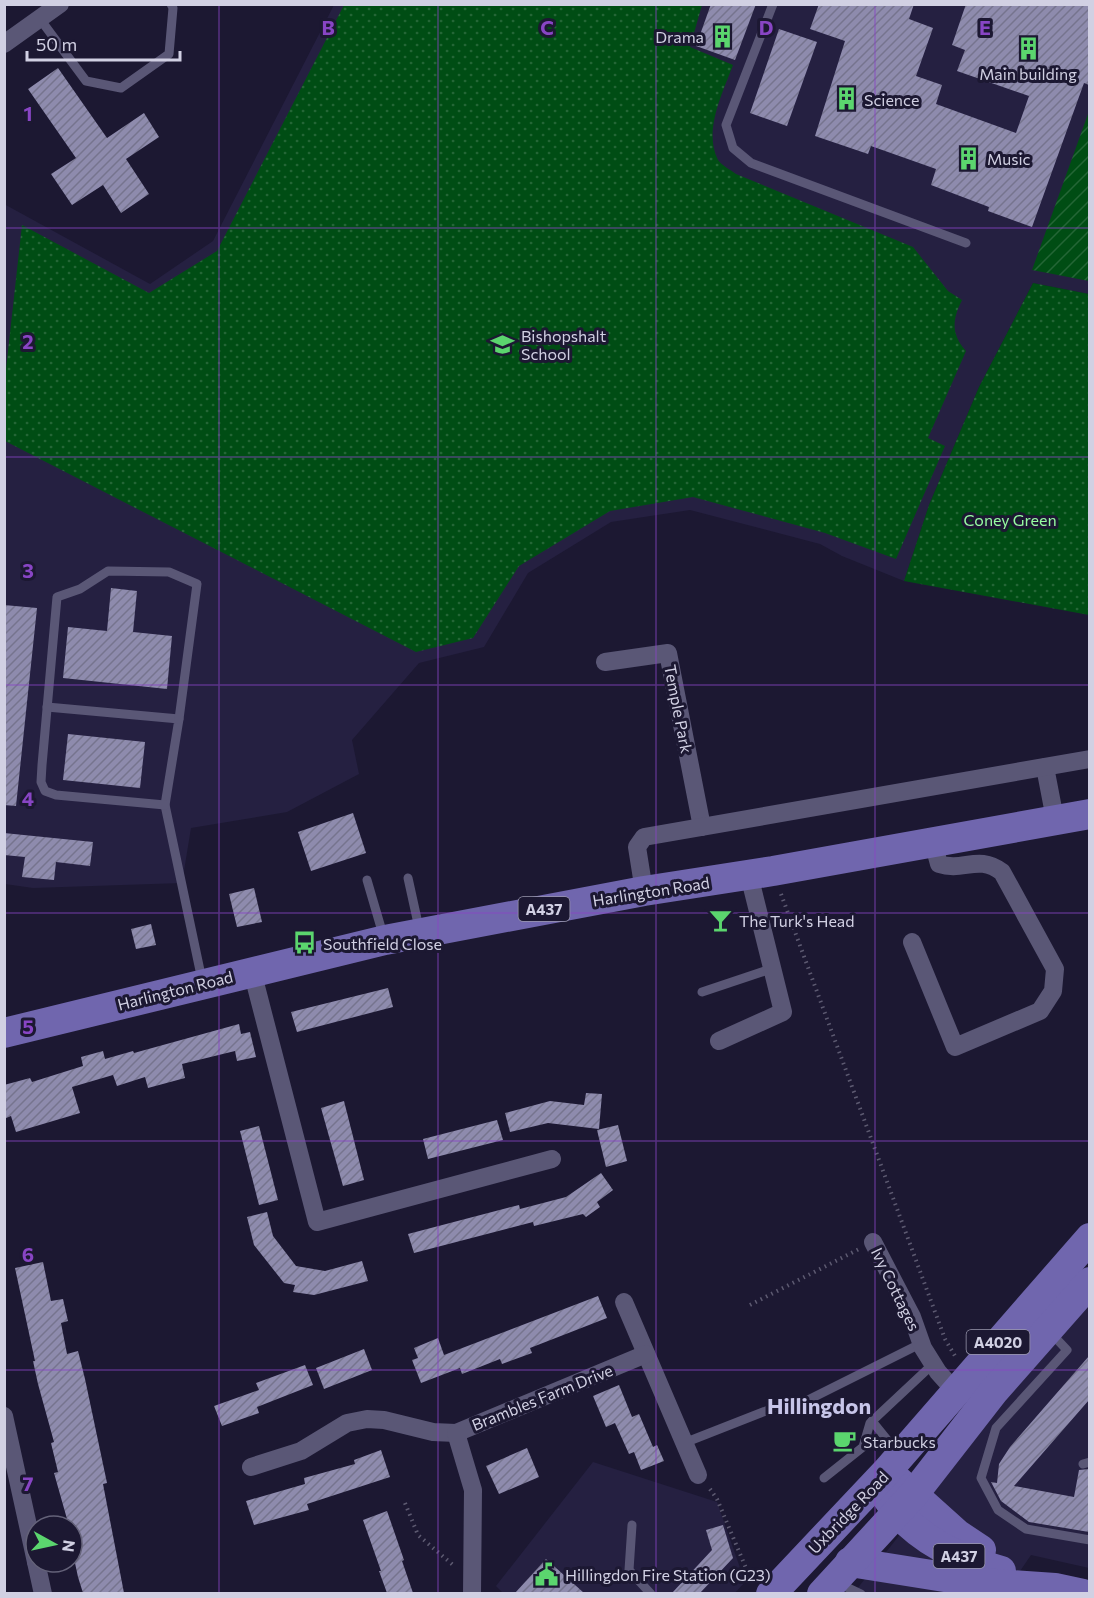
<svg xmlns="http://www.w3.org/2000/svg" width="1094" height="1598" font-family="Commissioner,sans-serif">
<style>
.built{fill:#252041}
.park{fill:url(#park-dots)}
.garden{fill:url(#garden-furrows)}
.building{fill:url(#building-hatch)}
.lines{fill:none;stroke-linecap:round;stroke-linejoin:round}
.path{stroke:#5d5a71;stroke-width:4;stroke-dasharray:1.5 4.5;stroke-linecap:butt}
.service{stroke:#5a5776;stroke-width:9}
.minor{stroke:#5a5776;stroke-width:18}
.primary{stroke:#7066ae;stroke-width:30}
.grid{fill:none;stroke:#8845c4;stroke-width:1.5;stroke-opacity:0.55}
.labels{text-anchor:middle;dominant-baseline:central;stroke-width:6;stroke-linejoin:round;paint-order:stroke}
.shield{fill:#1c1832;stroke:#9b99ae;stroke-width:1.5}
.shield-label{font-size:15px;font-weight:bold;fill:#d1d0e3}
.poi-label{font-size:16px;fill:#d1d0e3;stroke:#1c1832;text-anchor:start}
.park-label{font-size:16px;fill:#96fca1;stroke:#1c1832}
.street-label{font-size:16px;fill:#d1d0e3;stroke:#1c1832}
.district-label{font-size:22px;font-weight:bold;fill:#c7c5e9;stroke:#1c1832}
.grid-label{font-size:20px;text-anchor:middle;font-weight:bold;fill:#8845c4;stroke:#1c1832;stroke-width:6;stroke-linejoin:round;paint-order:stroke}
</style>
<defs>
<pattern id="park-dots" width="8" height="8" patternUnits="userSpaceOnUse" patternTransform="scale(1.5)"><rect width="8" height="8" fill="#004d14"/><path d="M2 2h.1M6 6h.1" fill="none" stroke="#246636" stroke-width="1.8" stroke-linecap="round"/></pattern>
<pattern id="garden-furrows" width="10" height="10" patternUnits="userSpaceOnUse" patternTransform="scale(1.5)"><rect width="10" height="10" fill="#004d14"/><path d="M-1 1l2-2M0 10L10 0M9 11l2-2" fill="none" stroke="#246636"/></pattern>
<pattern id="building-hatch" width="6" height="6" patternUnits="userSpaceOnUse" patternTransform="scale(1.5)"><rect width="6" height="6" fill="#8e8bad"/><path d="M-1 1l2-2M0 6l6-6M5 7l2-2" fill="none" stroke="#76748e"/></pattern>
</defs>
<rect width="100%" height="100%" fill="#1c1832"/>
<!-- built -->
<g class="built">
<path d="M334 5H1089V294L1033 283 979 387 929 505 904 581 842 556 820 544 690 510 611 522 528 573 484 647 419 663 352 740 359 774 287 812 191 828 182 883 33 888 5 884 4 204 150 284 213 241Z"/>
<path d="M1089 1295V1568L1031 1555 1005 1593 853 1594Z"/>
<path d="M593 1462 717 1502 745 1582 734 1594H504L496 1586Z"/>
</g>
<!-- park -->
<g class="park">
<path d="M344 5H702L690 47 733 65C723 92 703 131 718 160 721 165 731 170 736 174L913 247 948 291 962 300C952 320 951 334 966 351L928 438 945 446 896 559 825 533 693 497 610 511 519 566 473 638 416 652 5 441V378L22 225 149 293 217 251Z"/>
<path d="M1033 283 1089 294V615L904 581 929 505 979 387Z"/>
</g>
<!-- garden -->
<path class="garden" d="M1088 114 1090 115 1089 281 1032 270Z"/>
<!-- building -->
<g class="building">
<path d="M711 4H756L735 60 696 46Z"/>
<path d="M819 4H914L909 19 933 28 916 76 942 85 936 104 1016 133 1029 96 957 71 965 50 952 45 966 4H1089V85L1084 83 1032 227 988 211 989 207 931 185 936 169 871 146 868 154 815 136 845 41 810 29Z"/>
<path d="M779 29 817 42 787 126 750 113Z"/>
<path d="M58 68 107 138 144 113 159 137 126 159 149 194 121 213 103 185 72 205 51 174 76 158 28 89Z"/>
<path d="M111 588 137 591 133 632 172 636 167 689 63 678 68 627 107 631Z"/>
<path d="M4 605 37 608 16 806 4 805Z"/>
<path d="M68 734 145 742 140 788 63 780Z"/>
<path d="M353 813 366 853 311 871 298 832Z"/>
<path d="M4 833 93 842 90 866 56 862 54 880 22 877 25 857 4 855Z"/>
<path d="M254 888 262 922 237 927 229 894Z"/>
<path d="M151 924 156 945 136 949 131 929Z"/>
<path d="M388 988 393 1007 297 1032 291 1012Z"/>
<path d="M239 1024 241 1034 250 1032 256 1057 237 1061 235 1051 182 1064 185 1078 148 1088 145 1077 117 1086 113 1075 72 1087 80 1113 16 1132 11 1116 4 1119V1085L30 1078 32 1082 83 1066 81 1057 103 1051 105 1059 133 1051 134 1053Z"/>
<path d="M586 1093 602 1094 599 1129 548 1123 510 1132 505 1113 550 1101 584 1105Z"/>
<path d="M344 1101 364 1180 343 1186 321 1108Z"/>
<path d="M497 1120 503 1140 428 1159 423 1139Z"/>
<path d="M618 1125 627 1161 606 1167 597 1130Z"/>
<path d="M259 1126 278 1200 259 1205 240 1131Z"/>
<path d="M601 1173 613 1190 597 1202 600 1207 586 1217 583 1214 534 1226 533 1222 414 1253 408 1234 519 1205 520 1209 566 1197Z"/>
<path d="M267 1212 273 1236 296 1266 325 1271 362 1261 368 1281 314 1295 293 1292 295 1285 284 1283 254 1245 247 1217Z"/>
<path d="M43 1262 51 1301 63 1299 68 1321 61 1323 67 1354 78 1351 85 1379 107 1483 103 1484 124 1593H83L78 1577 72 1549V1526H69L54 1473 58 1472 51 1443 54 1442 38 1384 33 1361H35L15 1268Z"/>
<path d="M598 1296 607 1318 530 1348 532 1353 502 1364 500 1359 462 1374 460 1368 421 1383 412 1360 418 1358 414 1348 438 1338 444 1355Z"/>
<path d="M364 1349 372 1370 324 1389 316 1368Z"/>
<path d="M1089 1356V1400L1014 1486 1074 1497 1079 1470 1089 1469V1532L1029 1522 1001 1501 991 1482 997 1483 999 1464 1010 1447Z"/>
<path d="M305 1365 313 1385 257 1407 259 1413 222 1426 214 1406 259 1390 256 1383Z"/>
<path d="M619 1385 632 1417 639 1414 653 1447 657 1445 664 1461 641 1470 634 1452 629 1454 615 1423 606 1427 593 1396Z"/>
<path d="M527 1448 539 1477 499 1494 486 1466Z"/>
<path d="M381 1450 390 1477 307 1504 309 1510 254 1525 246 1501 305 1484 304 1478 355 1464 354 1460Z"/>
<path d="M387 1511 404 1560 402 1561 413 1593H387L379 1571H381L363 1520Z"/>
<path d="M723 1525 733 1558 700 1593H672L712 1550 706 1530Z"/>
<path d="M546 1559 584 1593H515Z"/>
</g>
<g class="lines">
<!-- path -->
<g class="path">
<path d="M781 894 945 1339 955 1356"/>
<path d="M750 1305 859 1249"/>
<path d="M710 1489 717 1499 751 1580"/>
<path d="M405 1503 418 1535 453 1565"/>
</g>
<!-- service -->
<g class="service">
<path d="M773 4 726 125 733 148 751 163 966 243"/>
<path d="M40 19 86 81 121 88 169 54 173 8 171 4"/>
<path d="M47 707 179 719 165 805 202 980"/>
<path d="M165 805 56 795 45 791 41 782 42 765 57 597 80 589 108 571 169 572 197 584 179 719"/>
<path d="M408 878 419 928"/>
<path d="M367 880 384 938"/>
<path d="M702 992 771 969"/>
<path d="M1051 1333 1067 1350 996 1428 981 1478 998 1510 1026 1529 1090 1540"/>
<path d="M794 1407 922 1343"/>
<path d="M872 1421 897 1452"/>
<path d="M684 1443 776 1407"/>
<path d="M1083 1464 1090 1462"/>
<path d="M824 1478 863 1447 870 1423 933 1364"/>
<path d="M632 1525 629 1570 651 1594"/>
<path d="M838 1583 861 1594"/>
</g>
<!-- minor -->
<g class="minor">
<path d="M4 44 60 4"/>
<path d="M605 662 668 653 702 827"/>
<path d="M1045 767 1055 819"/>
<path d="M644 891 637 847 644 837 1090 759"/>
<path d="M912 942 955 1047 1040 1011 1053 991 1055 969 1002 872C978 854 964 872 939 864L933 842"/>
<path d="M252 971 317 1222 552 1159"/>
<path d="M719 1041 783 1012 749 875"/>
<path d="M873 1242 912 1317 923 1348 938 1372 955 1391"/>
<path d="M624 1302 698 1475"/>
<path d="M4 1416 36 1562"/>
<path d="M251 1467 301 1451 347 1423 367 1419 384 1420 433 1432 456 1433"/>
<path d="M36 1562 43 1594"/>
<path d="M472 1594 473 1490 456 1433 646 1354"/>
</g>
<!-- primary -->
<g class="primary">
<path d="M4 1033 385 940 644 891 773 871 1090 814"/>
<path d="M898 1481 957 1534 981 1550"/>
<path d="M886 1496C910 1536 956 1558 1001 1571"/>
<path d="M850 1562 982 1583 1055 1588 1083 1594"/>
<path d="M771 1594 887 1471 1090 1238"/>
<path d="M822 1594 913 1495 994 1391 1090 1282"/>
</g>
</g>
<!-- grid -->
<path class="grid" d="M219 4V1594M438 4V1594M656 4V1594M875 4V1594M4 228H1090M4 457H1090M4 685H1090M4 913H1090M4 1141H1090M4 1370H1090"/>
<!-- icons -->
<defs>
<symbol id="building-bare" viewBox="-9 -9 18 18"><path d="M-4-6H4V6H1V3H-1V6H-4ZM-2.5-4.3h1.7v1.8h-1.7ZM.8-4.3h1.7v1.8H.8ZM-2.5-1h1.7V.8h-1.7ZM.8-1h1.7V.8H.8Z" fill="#5bd56e" stroke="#1c1832" stroke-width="2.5" paint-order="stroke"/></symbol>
<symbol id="school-bare" viewBox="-9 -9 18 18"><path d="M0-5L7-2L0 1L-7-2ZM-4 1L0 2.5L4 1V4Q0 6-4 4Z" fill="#5bd56e" stroke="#1c1832" stroke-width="2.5" paint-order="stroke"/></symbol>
<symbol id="bar-bare" viewBox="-9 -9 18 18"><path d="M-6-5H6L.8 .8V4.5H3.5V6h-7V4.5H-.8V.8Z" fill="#5bd56e" stroke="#1c1832" stroke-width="2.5" paint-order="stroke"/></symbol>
<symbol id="bus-bare" viewBox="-9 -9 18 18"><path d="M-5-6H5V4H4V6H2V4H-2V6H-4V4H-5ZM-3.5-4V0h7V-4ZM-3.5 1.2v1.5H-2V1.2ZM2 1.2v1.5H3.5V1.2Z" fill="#5bd56e" stroke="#1c1832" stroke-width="2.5" paint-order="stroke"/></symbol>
<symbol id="cafe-bare" viewBox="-9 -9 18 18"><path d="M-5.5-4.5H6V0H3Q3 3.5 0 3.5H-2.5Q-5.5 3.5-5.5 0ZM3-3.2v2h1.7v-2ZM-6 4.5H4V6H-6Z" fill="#5bd56e" stroke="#1c1832" stroke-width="2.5" paint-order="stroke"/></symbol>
<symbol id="civic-bare" viewBox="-9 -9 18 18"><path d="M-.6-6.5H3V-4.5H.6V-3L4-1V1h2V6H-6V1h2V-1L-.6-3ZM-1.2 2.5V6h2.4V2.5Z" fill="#5bd56e" stroke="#1c1832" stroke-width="2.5" paint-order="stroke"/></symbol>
</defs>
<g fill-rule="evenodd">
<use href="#building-bare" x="706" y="20" width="33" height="33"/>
<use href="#building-bare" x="1012" y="32" width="33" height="33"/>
<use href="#building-bare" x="830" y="82" width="33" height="33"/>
<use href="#building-bare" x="952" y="142" width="33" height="33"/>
<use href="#school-bare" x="486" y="328" width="33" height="33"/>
<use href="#bar-bare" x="704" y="904" width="33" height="33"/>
<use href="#bus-bare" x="288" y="926" width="33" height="33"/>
<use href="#cafe-bare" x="828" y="1424" width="33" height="33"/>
<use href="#civic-bare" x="530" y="1558" width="33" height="33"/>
</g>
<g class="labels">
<!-- shield labels -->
<g class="shield">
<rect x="518.5" y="897" width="51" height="24" rx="4.5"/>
<rect x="966.5" y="1330" width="63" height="24" rx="4.5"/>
<rect x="933.5" y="1544" width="51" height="24" rx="4.5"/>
</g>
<g class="shield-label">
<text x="544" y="909">A437</text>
<text x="998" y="1342">A4020</text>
<text x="959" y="1556">A437</text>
</g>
<!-- poi labels -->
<g class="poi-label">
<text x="704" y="36" text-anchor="end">Drama</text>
<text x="1028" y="73" text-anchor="middle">Main building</text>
<text x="864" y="99">Science</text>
<text x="987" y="158">Music</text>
<text x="521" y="335">Bishopshalt<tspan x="521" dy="18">School</tspan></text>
<text x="739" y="920">The Turk's Head</text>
<text x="323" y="943">Southfield Close</text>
<text x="863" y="1441">Starbucks</text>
<text x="565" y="1574">Hillingdon Fire Station (G23)</text>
</g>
<!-- park labels -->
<g class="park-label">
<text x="1010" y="519">Coney Green</text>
</g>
<!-- street labels -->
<g class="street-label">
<text transform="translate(679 709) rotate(79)">Temple Park</text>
<text transform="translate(651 891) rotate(-9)">Harlington Road</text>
<text transform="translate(175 990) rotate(-14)">Harlington Road</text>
<text transform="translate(896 1289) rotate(64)">Ivy Cottages</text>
<text transform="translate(542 1397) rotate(-22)">Brambles Farm Drive</text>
<text transform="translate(848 1512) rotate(-46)">Uxbridge Road</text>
</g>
<!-- district labels -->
<g class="district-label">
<text x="819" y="1405">Hillingdon</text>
</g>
</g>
<g class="grid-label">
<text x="328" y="35">B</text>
<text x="547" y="35">C</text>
<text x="766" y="35">D</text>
<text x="985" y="35">E</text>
<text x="28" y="121">1</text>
<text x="28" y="349">2</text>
<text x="28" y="578">3</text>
<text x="28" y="806">4</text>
<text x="28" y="1034">5</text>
<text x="28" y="1262">6</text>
<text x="28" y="1491">7</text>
</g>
<!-- border -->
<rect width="1094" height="1598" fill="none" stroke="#d1d0e3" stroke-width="12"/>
<!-- north arrow -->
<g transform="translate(54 1544) rotate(98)"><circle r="28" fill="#1c1832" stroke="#646279" stroke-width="1.5"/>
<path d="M0-4.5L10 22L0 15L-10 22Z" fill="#5bd56e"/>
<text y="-9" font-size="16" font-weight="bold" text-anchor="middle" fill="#d1d0e3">N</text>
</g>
<!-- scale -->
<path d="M27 51v9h153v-9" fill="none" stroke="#d1d0e3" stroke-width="3"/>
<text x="36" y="51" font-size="18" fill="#d1d0e3" stroke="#1c1832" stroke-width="4.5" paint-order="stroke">50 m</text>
</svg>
